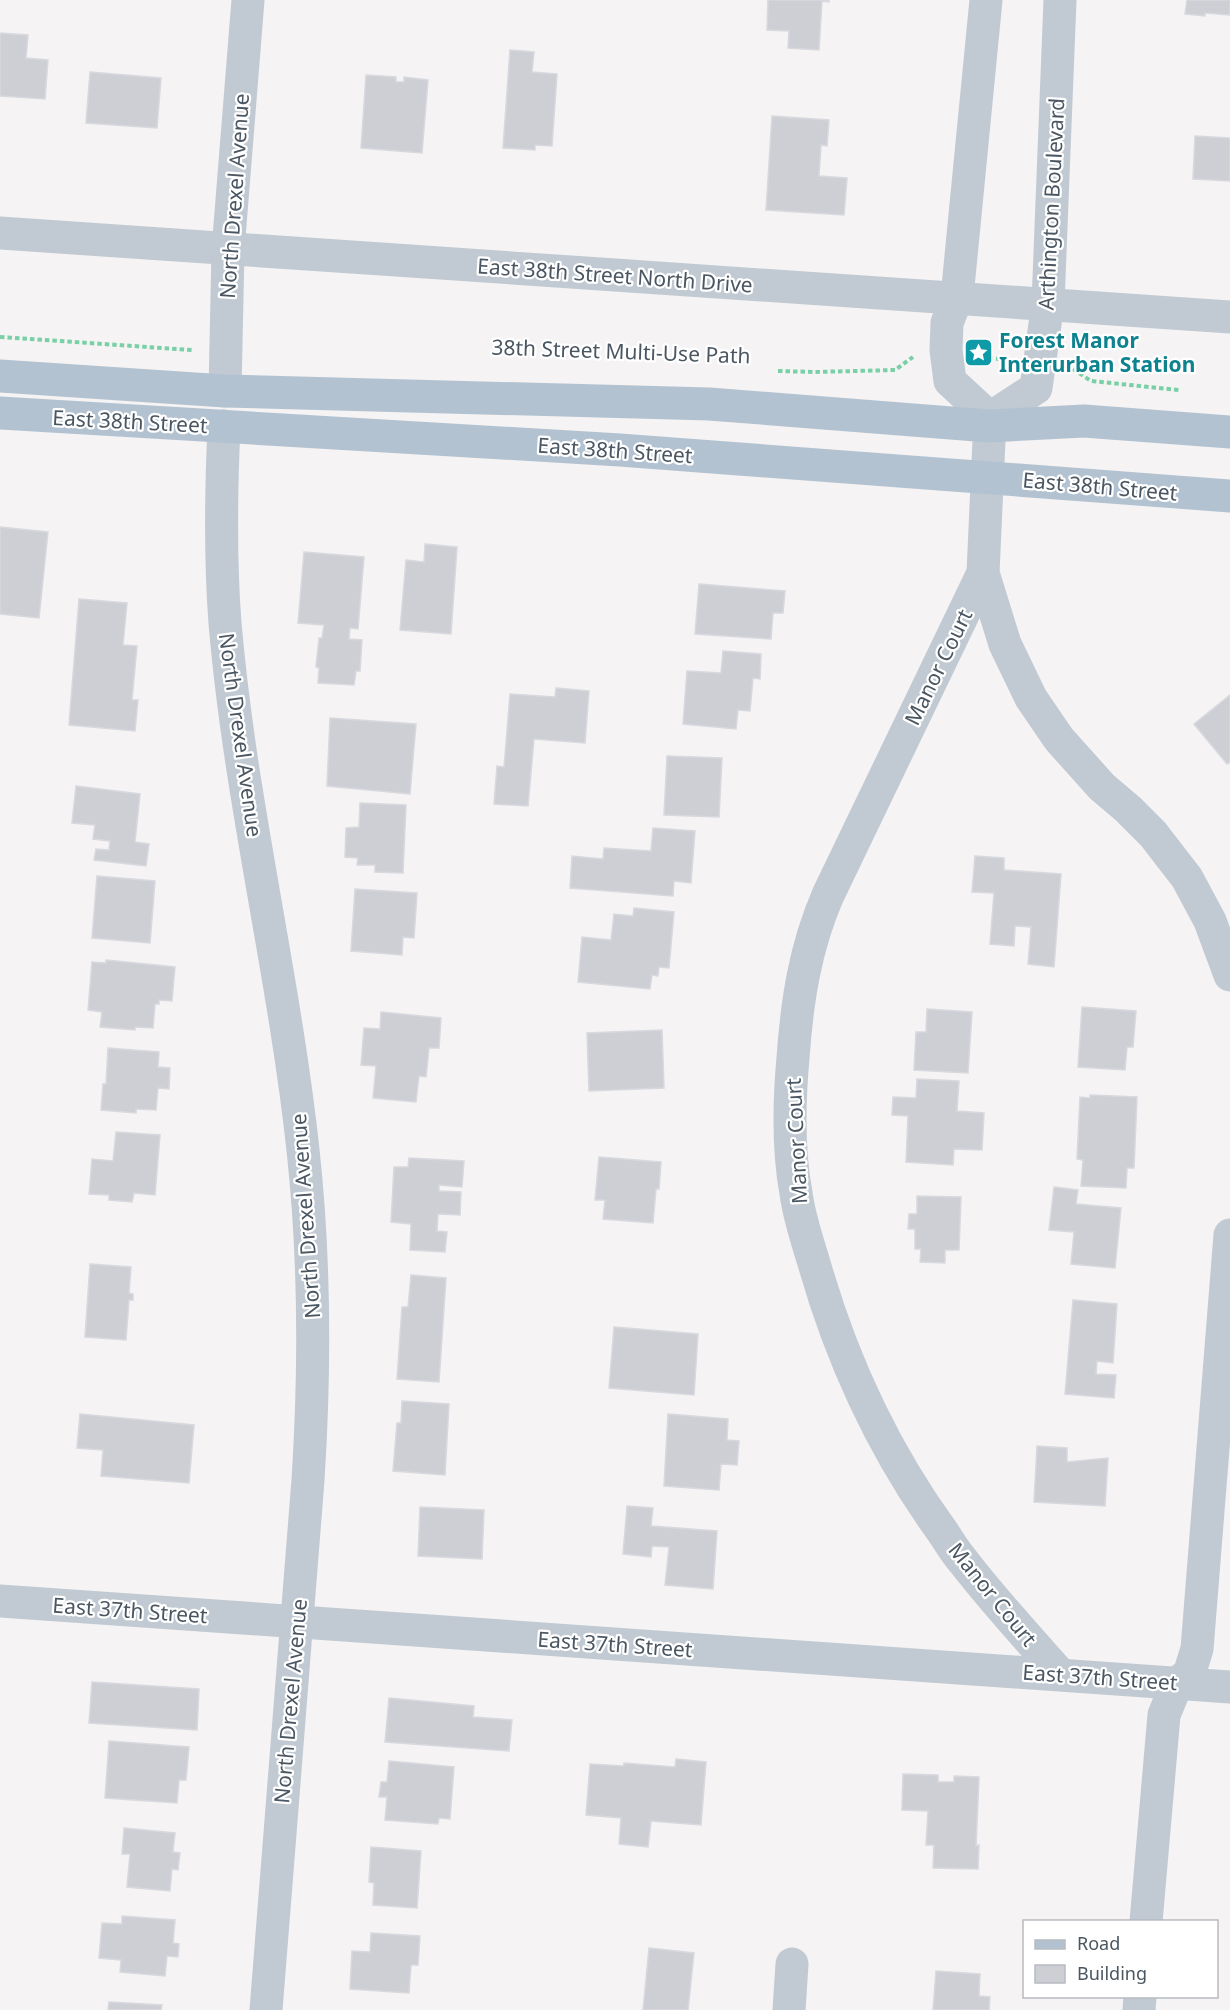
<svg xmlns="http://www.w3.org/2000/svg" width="1230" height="2010" font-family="'Noto Sans',sans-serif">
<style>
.building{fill:#cdcfd5;stroke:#d7d9de;stroke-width:1.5}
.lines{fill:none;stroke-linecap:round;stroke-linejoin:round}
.path{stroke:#7ad0a6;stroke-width:4;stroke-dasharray:4.5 3;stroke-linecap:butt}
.minor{stroke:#c1cad2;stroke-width:33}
.primary{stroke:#b3c2d1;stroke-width:33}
.labels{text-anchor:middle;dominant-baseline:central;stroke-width:4.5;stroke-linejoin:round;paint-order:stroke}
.street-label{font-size:21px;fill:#4a5661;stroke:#fff}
.culture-label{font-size:21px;font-weight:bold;fill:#0d838f;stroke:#fff;text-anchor:start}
</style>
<rect width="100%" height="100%" fill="#f5f3f3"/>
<!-- building -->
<g class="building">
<path d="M768 0H829V2L822 1 819 50 788 48 789 31 767 30Z"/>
<path d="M1187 0H1230V15L1205 13V16L1185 14Z"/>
<path d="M0 33 28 35 26 58 48 60 45 99 0 96Z"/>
<path d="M510 50 534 52 532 72 557 74 552 146 535 145V150L503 148Z"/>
<path d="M90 72 161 78 157 128 86 123Z"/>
<path d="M366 75 396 77V82H404V77L428 80 422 153 361 148Z"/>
<path d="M772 116 829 120 827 146 821 145 819 176 847 178 844 215 766 210Z"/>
<path d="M1195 136 1230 138V181L1193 179Z"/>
<path d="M0 527 48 532 39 618 0 614Z"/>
<path d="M425 544 457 547 451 634 400 630 406 560 424 562Z"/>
<path d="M304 552 364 557 358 629 350 628 349 639 362 640 360 671H356L354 685 318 683 319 668 316 667 319 638H322L324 625 298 623Z"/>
<path d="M699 584 785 591 783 613H773L771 639 695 634Z"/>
<path d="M79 599 127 603 123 645 137 646 132 700H138L135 731 69 725Z"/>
<path d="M723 651 761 654 760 679 753 678 750 711 738 710 736 729 683 724 687 671 721 673Z"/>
<path d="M556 688 589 691 585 743 534 739 528 806 494 804 497 766 504 767 510 694 555 697Z"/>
<path d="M1230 695V762L1227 764 1194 724Z"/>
<path d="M330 718 416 724 410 794 327 786Z"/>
<path d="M667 756 722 758 719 817 664 815Z"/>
<path d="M76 786 140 794 135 842 149 844 146 866 94 860 96 849 109 850 110 841 93 839 95 825 72 823Z"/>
<path d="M360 803 406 805 403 873 375 872V865H357L358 858 345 857 346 828 359 827Z"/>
<path d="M653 828 695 831 691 883 674 881 673 896 570 888 572 856 603 859 604 848 651 851Z"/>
<path d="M975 856 1004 858V870L1061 874 1054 967 1028 964 1031 927 1015 926 1014 946 990 944 994 893 972 892Z"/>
<path d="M97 876 155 881 150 943 92 938Z"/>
<path d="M355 889 417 893 414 938 403 937 402 955 351 951Z"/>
<path d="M634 908 674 912 669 968 659 967 658 976 652 975 650 989 578 982 582 937 611 940 614 914 633 916Z"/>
<path d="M106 960 175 967 172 1001 159 1000V1004H155L153 1028 135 1027V1030L100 1027 102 1012 88 1010 92 962 106 963Z"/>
<path d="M1082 1007 1136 1011 1133 1047H1127L1125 1070 1078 1067Z"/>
<path d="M927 1009 972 1012 968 1073 914 1070 916 1032H926Z"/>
<path d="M381 1012 441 1018 439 1048H429L426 1077 419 1076 416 1102 373 1098 376 1066 361 1065 364 1028 380 1029Z"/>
<path d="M662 1030 664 1088 589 1091 587 1033Z"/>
<path d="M108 1048 159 1052 158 1067 170 1068 169 1089 158 1088 156 1110 136 1109V1113L101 1110 103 1084H106Z"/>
<path d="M917 1079 959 1081 957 1111 984 1113 982 1150 954 1149 953 1165 906 1162 908 1116 892 1115 893 1097 916 1098Z"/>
<path d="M1090 1095 1137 1097 1134 1168H1127L1126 1188 1081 1186 1083 1160 1077 1159 1080 1097 1090 1098Z"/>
<path d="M116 1132 160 1135 155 1195 134 1193 132 1202 109 1200V1195L89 1194 92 1159 113 1161Z"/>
<path d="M599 1157 661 1162 659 1189H656L653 1223 603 1219 605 1200H595Z"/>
<path d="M409 1158 464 1161 462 1187 439 1185V1191L461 1192 460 1215 438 1214 437 1231 447 1232 445 1252 410 1250 411 1224 391 1222 394 1167H408Z"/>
<path d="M1054 1187 1078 1190 1076 1204 1121 1208 1115 1268 1071 1264 1074 1232 1049 1230Z"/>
<path d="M917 1196 961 1197 959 1250H945V1263L920 1262 921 1249H915V1229H908L909 1214H917Z"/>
<path d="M90 1264 131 1267 129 1293 133 1294V1300H129L126 1340 85 1337Z"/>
<path d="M411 1275 446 1278 439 1382 397 1379 402 1307H408Z"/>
<path d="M1073 1300 1117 1304 1113 1363 1097 1361 1096 1374 1116 1375 1114 1398 1065 1394Z"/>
<path d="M614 1327 698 1334 694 1395 609 1388Z"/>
<path d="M402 1401 449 1404 445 1475 393 1471 397 1423H401Z"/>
<path d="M80 1414 194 1425 189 1483 101 1476 103 1450 77 1448Z"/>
<path d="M668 1414 728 1419 727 1440 739 1441 737 1465 721 1464 719 1490 664 1486Z"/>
<path d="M1037 1446 1067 1448V1462L1108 1458 1105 1506 1034 1502Z"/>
<path d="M627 1506 653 1508 651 1526 717 1531 713 1589 665 1585 669 1547 652 1546 651 1557 623 1554Z"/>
<path d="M420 1507 484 1510 482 1559 418 1556Z"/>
<path d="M92 1682 199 1689 197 1730 89 1723Z"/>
<path d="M389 1698 474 1706 473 1717 512 1720 509 1751 385 1742Z"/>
<path d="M109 1741 189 1747 186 1780H179L177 1803 105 1798Z"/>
<path d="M676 1759 706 1762 701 1825 651 1821 648 1847 619 1844 621 1818 586 1815 590 1764 624 1766V1763L675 1767Z"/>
<path d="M389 1761 454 1767 450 1819 439 1818 438 1824 385 1820 387 1797H379L381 1782H387Z"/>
<path d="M903 1774 938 1775V1782H954V1776L979 1777 976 1846 979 1845 978 1869 933 1868 934 1845H926L928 1811 902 1810Z"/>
<path d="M124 1828 175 1833 173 1852 180 1853 178 1870 172 1869 170 1891 127 1887 130 1854H122Z"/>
<path d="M371 1847 421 1851 417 1908 373 1905 374 1883 369 1882Z"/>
<path d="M122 1916 175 1920 173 1943 179 1944 178 1957 167 1956 165 1976 120 1972 121 1960 99 1958 102 1923 122 1924Z"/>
<path d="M371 1933 420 1936 418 1965H411L409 1993 350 1989 352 1951 370 1952Z"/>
<path d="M649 1948 694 1953 688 2010H643Z"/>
<path d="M936 1971 980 1974 979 1996 990 1997 989 2010H933Z"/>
<path d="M109 2002 162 2005 161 2010H108Z"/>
</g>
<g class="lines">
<!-- path -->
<g class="path">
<path d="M0 337 192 350"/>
<path d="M981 358 1004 359"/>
<path d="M1073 369 1091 381 1179 390"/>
<path d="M778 371 815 372 895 370 913 357"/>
</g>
<!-- minor -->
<g class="minor">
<path d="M986 0 957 297 947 323 946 350 950 381 990 418 983 573 1005 644 1031 698 1059 739 1102 787 1128 809 1153 834 1187 878 1210 921 1230 975"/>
<path d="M0 233C410 264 820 286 1230 317"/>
<path d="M225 391 228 250 248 0"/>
<path d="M990 418 1036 388 1048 303 1060 0"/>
<path d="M224 426C221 492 220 558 225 623 240 800 284 974 303 1150 315 1260 315 1371 308 1480L266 2010"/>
<path d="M983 573 828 895C805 948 797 1001 793 1058 789 1102 788 1150 796 1193 799 1217 807 1240 814 1263 841 1358 884 1451 942 1531 949 1541 955 1552 963 1561 993 1600 1027 1637 1060 1674"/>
<path d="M0 1601 1230 1687"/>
<path d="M1146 1922 1164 1715 1177 1683 1189 1674 1191 1668 1197 1649 1230 1235"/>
<path d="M789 2010 792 1964"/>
<path d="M1139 2010 1140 1996"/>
</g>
<!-- primary -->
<g class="primary">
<path d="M0 376 225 391 709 404 989 426 1084 421 1230 432"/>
<path d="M0 413 620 450 1230 496"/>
</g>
</g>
<!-- icons -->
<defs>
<symbol id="sight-square" viewBox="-11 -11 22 22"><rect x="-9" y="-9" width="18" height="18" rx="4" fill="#0f9aa8" stroke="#fff"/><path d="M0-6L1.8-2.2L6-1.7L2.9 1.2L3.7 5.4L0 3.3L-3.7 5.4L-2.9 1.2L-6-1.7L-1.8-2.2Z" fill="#fff"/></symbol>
</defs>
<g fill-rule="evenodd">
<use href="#sight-square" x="962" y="336" width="33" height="33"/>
</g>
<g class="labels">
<!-- street labels -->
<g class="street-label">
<text transform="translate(234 196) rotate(-86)">North Drexel Avenue</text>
<text transform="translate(1051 204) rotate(-87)">Arthington Boulevard</text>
<text transform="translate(615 275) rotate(4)">East 38th Street North Drive</text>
<text transform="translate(621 351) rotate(2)">38th Street Multi-Use Path</text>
<text transform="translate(130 421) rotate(3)">East 38th Street</text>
<text transform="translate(615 450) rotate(4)">East 38th Street</text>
<text transform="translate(1100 486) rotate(5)">East 38th Street</text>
<text transform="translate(938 667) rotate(-64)">Manor Court</text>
<text transform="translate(241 735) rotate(82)">North Drexel Avenue</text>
<text transform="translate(796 1141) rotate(-93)">Manor Court</text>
<text transform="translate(305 1216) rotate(-94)">North Drexel Avenue</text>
<text transform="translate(993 1594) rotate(51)">Manor Court</text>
<text transform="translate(130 1610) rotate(4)">East 37th Street</text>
<text transform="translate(615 1644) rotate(4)">East 37th Street</text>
<text transform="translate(1100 1677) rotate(4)">East 37th Street</text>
<text transform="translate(290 1701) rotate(-85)">North Drexel Avenue</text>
</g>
<!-- culture labels -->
<g class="culture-label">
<text x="999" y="340">Forest Manor<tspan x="999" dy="24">Interurban Station</tspan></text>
</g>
</g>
<!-- legend -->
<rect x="1023" y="1920" width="195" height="78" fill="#ffffff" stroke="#b7bbc0" stroke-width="1.5"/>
<rect x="1035" y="1940" width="30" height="9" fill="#b3c2d1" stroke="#b7bbc0" stroke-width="1.5"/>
<text x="1077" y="1950" font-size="18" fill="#4a5661">Road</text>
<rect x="1035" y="1965" width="30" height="18" fill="#cdcfd5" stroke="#b7bbc0" stroke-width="1.5"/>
<text x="1077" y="1980" font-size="18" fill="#4a5661">Building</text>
</svg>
